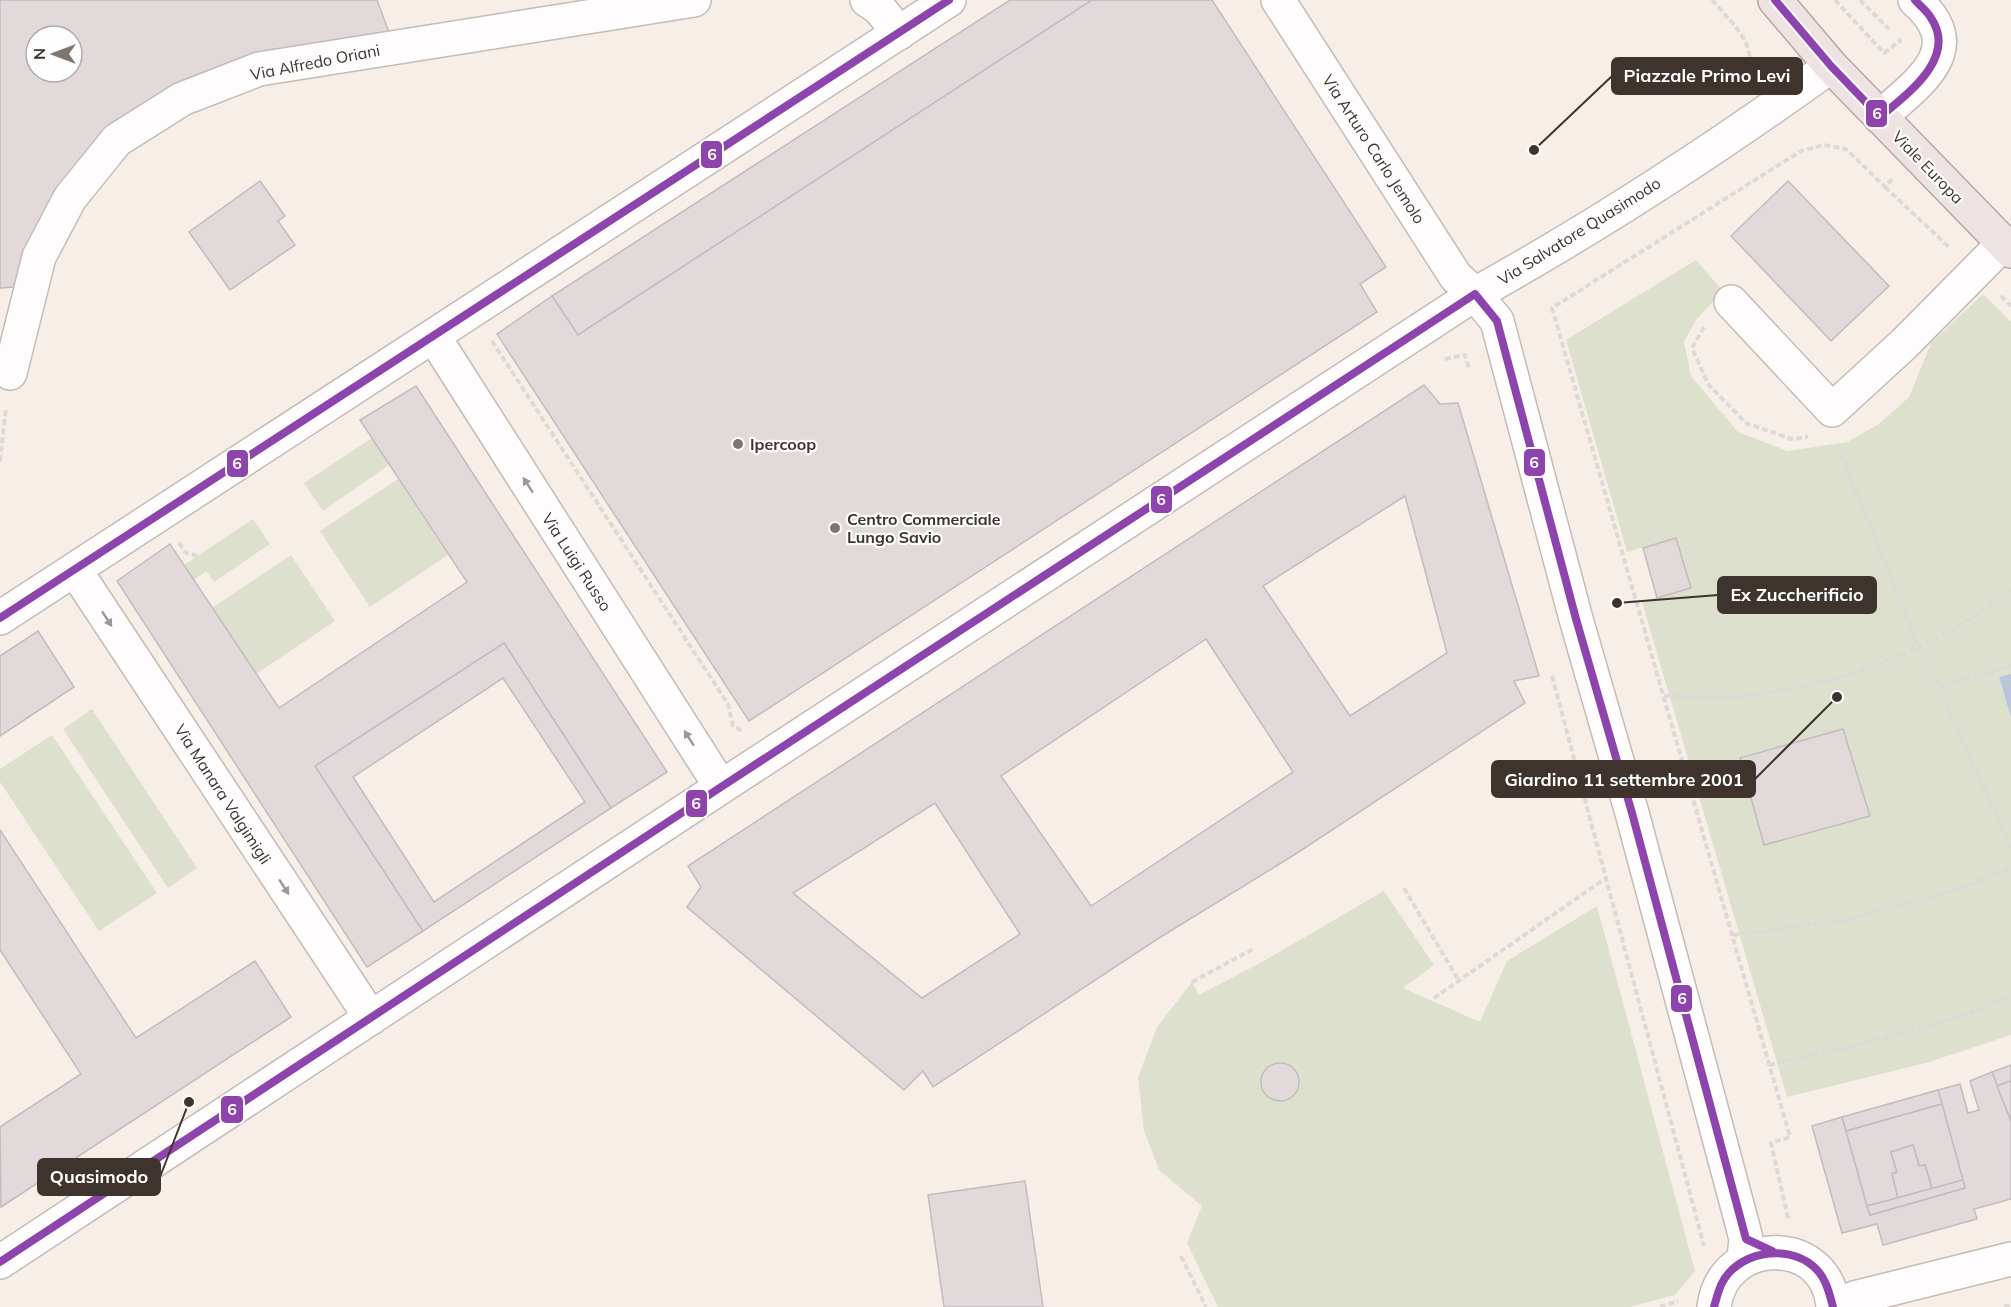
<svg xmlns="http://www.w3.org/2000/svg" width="2011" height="1307" font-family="Mulish,sans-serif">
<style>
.green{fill:#dee0ce;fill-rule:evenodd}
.water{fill:#bac4db}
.building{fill:#e1d9da;stroke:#c3bbbe;stroke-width:1.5;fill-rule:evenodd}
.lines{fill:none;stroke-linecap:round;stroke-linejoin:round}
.minor-casing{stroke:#c5bbb5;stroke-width:36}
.major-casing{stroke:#b9a5a3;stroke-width:36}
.path{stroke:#dcd9d7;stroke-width:4;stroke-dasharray:6 3;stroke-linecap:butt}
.minor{stroke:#fefcfc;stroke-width:33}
.major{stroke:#eee3e3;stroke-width:33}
.bus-1-casing{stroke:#fdfdfd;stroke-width:12}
.bus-1{stroke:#8e44ad;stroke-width:8}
.oneway{fill:#9e9894}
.poi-dot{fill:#80746e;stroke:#fdfdfd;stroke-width:2}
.labels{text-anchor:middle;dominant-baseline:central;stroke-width:4.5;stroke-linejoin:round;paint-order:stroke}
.street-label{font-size:16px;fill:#3f332d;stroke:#fdfdfd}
.poi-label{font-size:16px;font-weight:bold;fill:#3f332d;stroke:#fdfdfd;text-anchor:start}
.leader{fill:none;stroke:#3f332d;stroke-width:2}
.callout-dot{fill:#3f332d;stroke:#fdfdfd;stroke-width:2}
.callout{fill:#3f332d;stroke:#3f332d;stroke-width:2}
.callout-label{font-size:18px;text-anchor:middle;font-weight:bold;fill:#fff}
.line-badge{stroke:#fdfdfd;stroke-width:2}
.badge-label{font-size:16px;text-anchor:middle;font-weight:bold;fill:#fff}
</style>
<rect width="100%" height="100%" fill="#f8eee8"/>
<!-- green -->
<g class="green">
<path d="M1696 260 1723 291 1696 320 1684 342 1691 376 1738 432 1788 451 1847 442 1879 424 1909 397 1931 343 1983 294 2011 322V674L1999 678 2011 718V1035L1926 1063 1787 1097 1642 602 1691 587 1676 538 1627 552 1566 340ZM1843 729 1870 816 1765 845 1740 758Z"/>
<path d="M372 438 389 465 323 511 304 483Z"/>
<path d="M398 479 448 555 370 607 320 531Z"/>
<path d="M253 519 270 544 214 582 206 571 194 580 184 565Z"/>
<path d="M291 555 335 621 256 674 212 608Z"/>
<path d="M92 709 197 868 168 888 63 729Z"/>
<path d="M52 735 157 893 99 931 0 782V769Z"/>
<path d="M1384 891 1434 965 1403 988 1480 1022 1507 961 1597 906 1695 1271 1675 1295 1629 1307H1218L1187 1243 1202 1206 1159 1170 1144 1131 1138 1077 1157 1027 1192 982 1199 995 1262 962Z"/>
</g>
<!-- water -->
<path class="water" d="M2011 674V718L1999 677Z"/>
<!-- building -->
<g class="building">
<path d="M0 0H377L390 35 157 97 15 287 0 288ZM36 36H72V72H36Z"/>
<path d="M1010 0H1092L578 335 552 296Z"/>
<path d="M1092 0H1212L1386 267 1360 284 1377 312 749 721 497 334 552 296 578 335Z"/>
<path d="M260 181 285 216 278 221 295 245 230 290 189 232Z"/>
<path d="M1788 181 1889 286 1831 341 1731 236Z"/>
<path d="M1424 385 1440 404 1458 403 1539 676 1514 681 1525 703 1294 855 1159 938 933 1087 923 1071 904 1090 687 907 701 887 688 866ZM1405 496 1447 653 1350 716 1263 586ZM1206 639 1293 772 1091 906 1001 776ZM935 803 1020 934 922 998 793 893Z"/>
<path d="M416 386 667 772 611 808 504 643 315 766 423 931 367 967 117 581 170 544 279 708 467 582 360 420Z"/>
<path d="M1676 538 1691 588 1657 598 1643 548Z"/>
<path d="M38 631 74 687 0 736V656Z"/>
<path d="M504 643 611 808 423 931 315 766ZM503 678 585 802 434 902 353 777Z"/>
<path d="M1843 729 1870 816 1764 845 1740 758Z"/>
<path d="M0 830 136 1038 255 961 291 1017 1 1207 0 1127 81 1074 0 950Z"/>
<circle cx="1280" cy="1082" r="19"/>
<path d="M2011 1065V1081L1997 1086 1992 1072Z"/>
<path d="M1992 1072 2011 1121V1199L1974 1209 1977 1219 1883 1245 1877 1224 1842 1233 1812 1126 1842 1117 1870 1215 1965 1188 1938 1090 1960 1084 1968 1113 1979 1110 1970 1081Z"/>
<path d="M2011 1081V1121L1997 1086Z"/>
<path d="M1938 1090 1942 1104 1846 1131 1842 1117Z"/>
<path d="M1942 1104 1963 1180 1932 1189 1925 1165 1919 1166 1913 1145 1891 1152 1897 1172 1892 1174 1898 1198 1867 1206 1846 1131Z"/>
<path d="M1913 1145 1919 1166 1925 1165 1932 1189 1898 1198 1892 1174 1897 1172 1891 1152Z"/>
<path d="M1963 1180 1965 1188 1870 1215 1867 1206Z"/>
<path d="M1025 1181 1043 1307H944L928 1195Z"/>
</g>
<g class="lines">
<defs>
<g id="minor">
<path d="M867 0 879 8 899 33"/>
<path d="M1278 0 1456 277 1475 294 1497 321 1576 619 1632 813 1743 1227 1746 1239 1744 1259"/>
<path d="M1880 117C1918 83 1971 49 1915 0"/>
<path d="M1731 302 1832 410 1905 343 2003 244"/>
<path d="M434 337 721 787"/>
<path d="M10 373 39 257 70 198 117 140 182 99 259 69 694 0"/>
<path d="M75 570 371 1018"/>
<path d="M0 618 949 0"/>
<path d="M0 1262 721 787 1475 294C1598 226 1717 148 1831 66"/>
<path d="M1714 1307C1723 1235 1828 1234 1833 1307"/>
<path d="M1845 1307 1854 1298 2011 1259"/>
</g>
<path id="major" d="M1775 0 1831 66 2011 251"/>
</defs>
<!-- minor casing -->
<use href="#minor" class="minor-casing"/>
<!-- major casing -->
<use href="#major" class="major-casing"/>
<!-- path -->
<g class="path">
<path d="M1712 0C1736 28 1771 56 1732 88"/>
<path d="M1835 0 1884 53 1900 41 1898 39"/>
<path d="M1860 0 1889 29"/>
<path d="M1885 187 1950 248"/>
<path d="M2001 296 2011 306"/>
<path d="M1704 327 1692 348 1708 384 1746 423 1791 439 1808 437"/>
<path d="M492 341 728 704 733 726 742 731"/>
<path d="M1445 359 1465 355 1469 368"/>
<path d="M1838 446 1919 648 1939 687 2011 848"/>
<path d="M0 461 6 407"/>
<path d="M179 543 186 553 198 556"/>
<path d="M1552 676 1704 1246"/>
<path d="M1939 687 2011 666"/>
<path d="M1664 696C1689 696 1716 698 1741 696 1840 686 1932 650 2011 591"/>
<path d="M1404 888 1459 981"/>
<path d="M1733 935 1845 920 1959 889 2011 868"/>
<path d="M1192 982 1255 948"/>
<path d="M1434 998 1606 878"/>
<path d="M1769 1065C1851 1047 1933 1029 2011 996"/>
<path d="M1788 1218 1771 1143 1790 1137 1552 308 1801 151 1824 145 1846 149 1885 187 1892 179"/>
<path d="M1181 1256 1206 1307"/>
<path d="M1660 1307 1678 1301"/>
<path d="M2004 1307 2011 1305"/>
</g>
<!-- minor -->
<use href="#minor" class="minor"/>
<!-- major -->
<use href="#major" class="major"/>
<defs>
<g id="bus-1">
<path d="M1775 0 1831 66 1880 117C1907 94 1958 58 1931 18 1927 11 1920 6 1915 0"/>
<path d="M0 618 949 0"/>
<path d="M0 1262 721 787 1475 294 1497 321 1576 619 1632 813 1746 1239 1772 1251"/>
<path d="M1714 1307C1716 1300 1718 1292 1721 1285 1736 1252 1786 1243 1813 1266 1826 1277 1829 1292 1833 1307"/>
</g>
</defs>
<!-- bus-1 casing -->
<use href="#bus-1" class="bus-1-casing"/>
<!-- bus-1 -->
<use href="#bus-1" class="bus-1"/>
</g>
<!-- one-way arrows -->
<defs><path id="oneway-solid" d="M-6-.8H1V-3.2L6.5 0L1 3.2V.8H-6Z" transform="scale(1.5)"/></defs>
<g class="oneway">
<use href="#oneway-solid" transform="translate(528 485) rotate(-123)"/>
<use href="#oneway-solid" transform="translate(107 619) rotate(57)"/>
<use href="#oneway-solid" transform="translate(689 738) rotate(-123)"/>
<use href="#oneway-solid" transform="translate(284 887) rotate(57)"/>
</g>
<!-- markers -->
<g class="poi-dot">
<circle cx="738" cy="444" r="6"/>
<circle cx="835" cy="528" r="6"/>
</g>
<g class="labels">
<!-- street labels -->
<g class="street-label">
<text transform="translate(315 62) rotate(-11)">Via Alfredo Oriani</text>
<text transform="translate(1374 149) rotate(57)">Via Arturo Carlo Jemolo</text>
<text transform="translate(1928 167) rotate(46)">Viale Europa</text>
<text transform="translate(1579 231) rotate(-32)">Via Salvatore Quasimodo</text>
<text transform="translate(577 562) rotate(57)">Via Luigi Russo</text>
<text transform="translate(223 794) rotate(57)">Via Manara Valgimigli</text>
</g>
<!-- poi labels -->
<g class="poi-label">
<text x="750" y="444">Ipercoop</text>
<text x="847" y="519">Centro Commerciale<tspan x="847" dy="18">Lungo Savio</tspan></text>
</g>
</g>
<!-- callouts -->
<path class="leader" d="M1534 150L1612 76M1617 603L1718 595M1837 697L1755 779M189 1102L160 1177"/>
<g class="callout-dot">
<circle cx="1534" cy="150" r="6"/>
<circle cx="1617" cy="603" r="6"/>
<circle cx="1837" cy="697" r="6"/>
<circle cx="189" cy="1102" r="6"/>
</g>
<g class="callout">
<rect x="1612" y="58" width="190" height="36" rx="6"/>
<rect x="1718" y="577" width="158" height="36" rx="6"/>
<rect x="1492" y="761" width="263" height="36" rx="6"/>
<rect x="38" y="1159" width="122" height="36" rx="6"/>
</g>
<g class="callout-label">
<text x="1707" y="82">Piazzale Primo Levi</text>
<text x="1797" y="601">Ex Zuccherificio</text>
<text x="1624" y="786">Giardino 11 settembre 2001</text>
<text x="99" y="1183">Quasimodo</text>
</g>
<g class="line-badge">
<rect x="1865" y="99" width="23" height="29" rx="6" fill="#8e44ad"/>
<rect x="700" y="140" width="23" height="29" rx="6" fill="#8e44ad"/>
<rect x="1523" y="448" width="23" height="29" rx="6" fill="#8e44ad"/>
<rect x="226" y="449" width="23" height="29" rx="6" fill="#8e44ad"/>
<rect x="1150" y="485" width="23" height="29" rx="6" fill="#8e44ad"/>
<rect x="685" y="789" width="23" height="29" rx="6" fill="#8e44ad"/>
<rect x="1670" y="984" width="23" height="29" rx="6" fill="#8e44ad"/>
<rect x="220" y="1095" width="24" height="29" rx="6" fill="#8e44ad"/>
</g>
<g class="badge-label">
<text x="1877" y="119">6</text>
<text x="712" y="160">6</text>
<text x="1534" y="468">6</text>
<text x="237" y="469">6</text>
<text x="1161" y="505">6</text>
<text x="696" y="809">6</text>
<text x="1682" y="1004">6</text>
<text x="232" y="1115">6</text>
</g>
<!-- north arrow -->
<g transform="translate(54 54) rotate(270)"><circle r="28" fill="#fdfdfd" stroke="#b1acaa" stroke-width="1.5"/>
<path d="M0-4.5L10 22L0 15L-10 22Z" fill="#80746e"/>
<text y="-9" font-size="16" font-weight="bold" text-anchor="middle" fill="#3f332d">N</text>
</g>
</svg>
